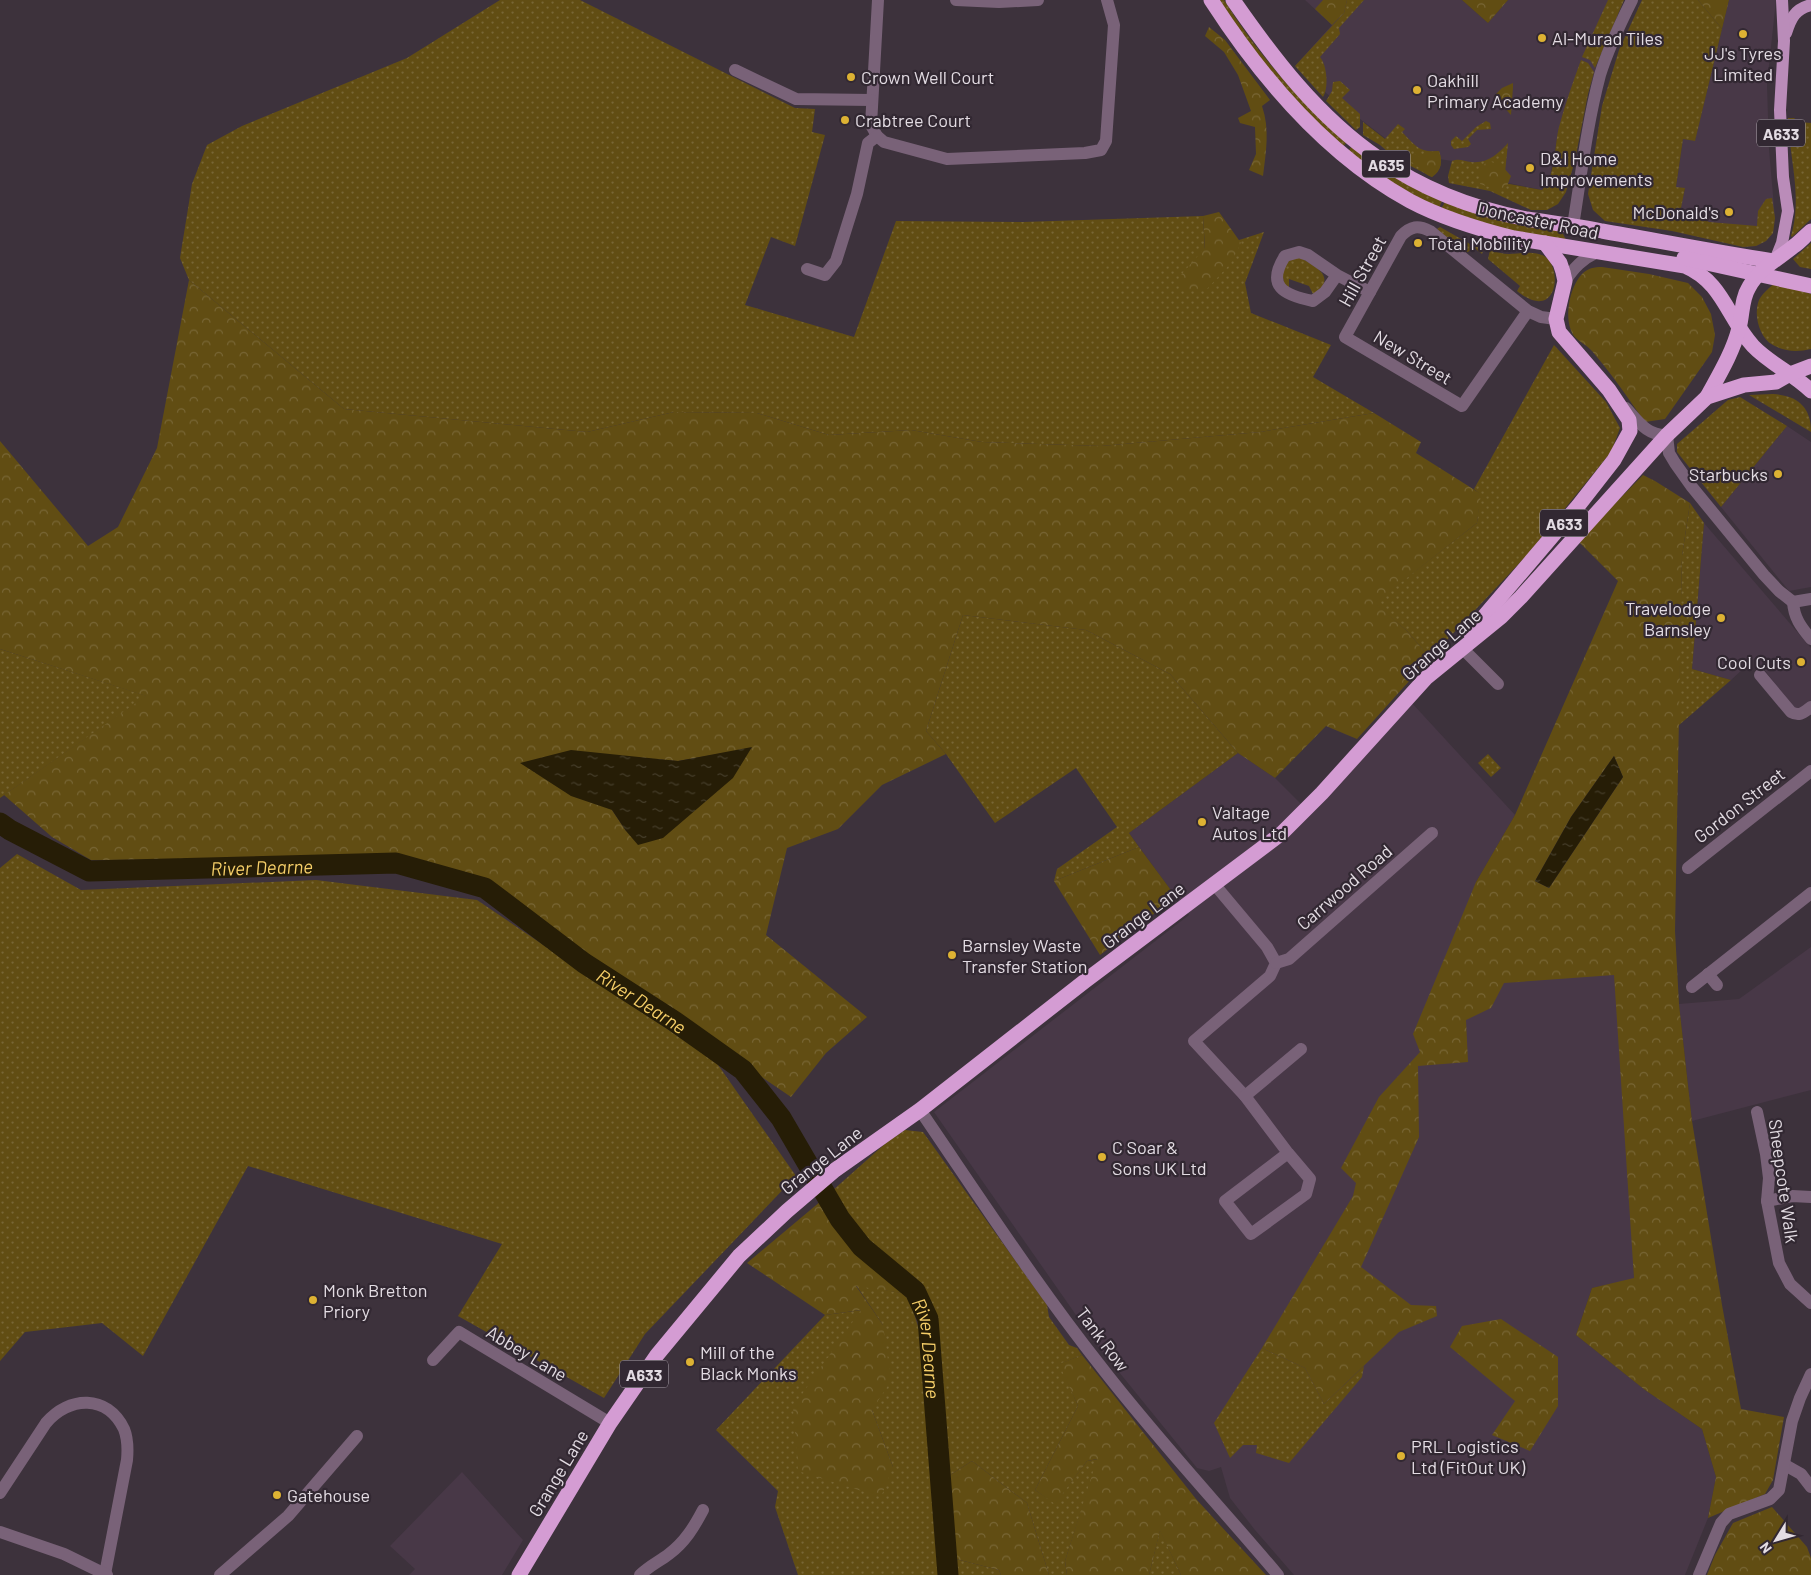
<svg xmlns="http://www.w3.org/2000/svg" width="1811" height="1575" font-family="Barlow,sans-serif">
<style>
.built{fill:#483847}
.green{fill:url(#green-dots)}
.forest{fill:url(#forest-crowns);fill-rule:evenodd}
.water{fill:url(#water-ripples)}
.lines{fill:none;stroke-linecap:round;stroke-linejoin:round}
.river{stroke:#261d06;stroke-width:21}
.minor{stroke:#796278;stroke-width:12}
.major{stroke:#ba8cb9;stroke-width:12}
.highway{stroke:#d49cd3;stroke-width:15}
.poi-dot{fill:#ddb233;stroke:#322832;stroke-width:2}
.labels{text-anchor:middle;dominant-baseline:central;stroke-width:4.5;stroke-linejoin:round;paint-order:stroke}
.shield{fill:#322832;stroke:#aea6ae;stroke-width:1}
.shield-label{font-size:16px;font-weight:bold;fill:#e3dce3}
.poi-label{font-size:18px;fill:#e3dce3;stroke:#322832;text-anchor:start}
.street-label{font-size:18px;fill:#e3dce3;stroke:#322832}
.water-label{font-size:19px;font-style:italic;fill:#f5ce68;stroke:#322832}
</style>
<defs>
<pattern id="green-dots" width="8" height="8" patternUnits="userSpaceOnUse" patternTransform="scale(1.25)"><rect width="8" height="8" fill="#614d13"/><path d="M2 2h.1M6 6h.1" fill="none" stroke="#786635" stroke-width="1.8" stroke-linecap="round"/></pattern>
<pattern id="forest-crowns" width="20" height="18" patternUnits="userSpaceOnUse" patternTransform="scale(1.25)"><rect width="20" height="18" fill="#614d13"/><path d="M2 6a3 3 0 1 1 6 0M12 15a3 3 0 1 1 6 0" fill="none" stroke="#786635"/></pattern>
<pattern id="water-ripples" width="26" height="14" patternUnits="userSpaceOnUse" patternTransform="scale(1.25)"><rect width="26" height="14" fill="#261d06"/><path d="M2 4q2-2 4 0t4 0M15 11q2-2 4 0t4 0" fill="none" stroke="#453d2a"/></pattern>
</defs>
<rect width="100%" height="100%" fill="#3d323c"/>
<!-- built -->
<g class="built">
<path d="M1305 0H1462L1488 23 1508 0H1624L1597 64 1588 94 1559 129 1549 182 1542 190 1450 171 1452 161 1439 159 1419 164 1326 93 1295 66 1332 25Z"/>
<path d="M1729 0H1776L1767 84 1769 149 1775 218 1773 233 1766 241 1756 246 1743 247 1680 208 1685 189 1676 187 1683 139 1695 140Z"/>
<path d="M1787 426 1811 442V587L1789 591 1721 507Z"/>
<path d="M1704 523 1811 648V715L1796 710 1755 658 1731 680 1692 669Z"/>
<path d="M1411 702 1515 815 1476 882 1625 915 1634 1279 1592 1288 1576 1335 1645 1390 1702 1429 1716 1477 1708 1518 1685 1575H1294L1255 1530 1230 1498 1221 1467 1209 1471 1197 1468 1097 1345 934 1112 1189 915 1129 833 1238 753 1275 778 1303 806Z"/>
<path d="M1811 947V1090L1692 1121 1679 1004 1739 999Z"/>
<path d="M462 1472 523 1540 502 1575H409L415 1569 390 1546Z"/>
</g>
<!-- green -->
<g class="green">
<path d="M500 0H580L795 108 815 109 812 132 825 135 795 246 771 237 745 305 854 337 896 221 1023 222 1203 216 1205 251 1264 232 1245 283 1251 313 1331 345 1313 377 1374 413 1260 432 1101 446 982 442 911 430 829 435 757 413 674 412 587 432 344 409 189 280 180 258 192 184 207 145 242 126 407 58Z"/>
<path d="M1218 0H1224C1257 53 1299 101 1346 143L1342 148 1316 123 1254 52Z"/>
<path d="M1347 0H1364L1339 28 1340 34 1320 57C1327 65 1329 88 1323 97L1295 66 1344 13Z"/>
<path d="M1608 0H1624L1595 68 1590 60 1582 57Z"/>
<path d="M1642 0H1698L1722 29 1695 141 1683 139 1676 187 1685 188 1681 208 1709 222 1757 226 1758 211 1766 199 1772 198 1775 218 1773 233 1766 241 1756 246 1743 247 1672 231 1605 221 1593 210 1588 194 1602 106 1619 50Z"/>
<path d="M1581 60 1588 63 1594 72 1588 94 1575 160 1566 192 1558 204 1547 210H1531L1490 191 1449 183 1448 176 1452 161C1459 158 1464 161 1471 162 1487 164 1498 154 1508 143L1504 183 1542 190C1556 175 1554 147 1559 127 1565 104 1573 82 1581 60Z"/>
<path d="M1340 81 1350 90 1342 98 1360 114V127L1356 130 1326 101 1332 91 1333 82Z"/>
<path d="M1788 118H1794L1799 122 1811 123V219L1792 237 1791 236C1803 197 1789 157 1788 118Z"/>
<path d="M1486 121 1490 123 1491 129 1477 130 1468 139 1471 144 1468 147 1454 149 1451 145V141L1456 136 1462 141 1476 127Z"/>
<path d="M1363 122 1385 139 1398 124 1405 129 1402 132C1416 146 1419 153 1439 151 1443 162 1441 171 1432 177L1395 158 1380 145 1363 135Z"/>
<path d="M1351 147 1442 201 1439 208C1406 192 1377 174 1348 152Z"/>
<path d="M1445 202 1562 232 1567 242 1511 232 1441 209Z"/>
<path d="M1440 227 1470 244 1484 248 1482 254 1473 247 1468 252 1463 251 1437 229Z"/>
<path d="M1811 243V269L1800 267 1793 259Z"/>
<path d="M1490 250C1496 252 1503 254 1509 254 1520 254 1533 250 1544 256 1564 268 1557 324 1517 291L1520 286 1488 259Z"/>
<path d="M1300 257C1310 264 1332 273 1322 287 1319 291 1318 293 1313 294L1309 286 1289 279V288L1284 284 1282 270 1290 259Z"/>
<path d="M1775 283 1811 294V349C1798 352 1785 352 1773 345 1760 338 1754 317 1758 303 1760 295 1769 288 1775 283Z"/>
<path d="M1554 345 1606 402 1620 428 1611 452 1526 556 1430 658 1407 631 1374 603 1477 523 1480 494 1474 489Z"/>
<path d="M1773 394C1798 396 1811 407 1811 432L1749 395Z"/>
<path d="M1740 397 1787 426 1721 507 1677 452V444L1728 400Z"/>
<path d="M1690 503 1704 523 1692 669 1731 680 1678 726 1682 556Z"/>
<path d="M963 615 1086 630 1170 674 1238 753 1129 833 1139 847 1054 881 1057 869 1117 827 1076 768 995 823 946 754 926 731Z"/>
<path d="M0 649 147 696 0 798Z"/>
<path d="M1488 754 1501 768 1491 777 1478 763Z"/>
<path d="M17 854 81 890 316 880 477 900 716 1062 796 1176 645 1334 604 1398 458 1316 502 1244 248 1166 143 1356 102 1323 25 1332 0 1361V868Z"/>
<path d="M905 1130 923 1132 1047 1305 1049 1317 1069 1345 1077 1348 1082 1355 1060 1364 1078 1406 1035 1490 1055 1503 1087 1461 1098 1459 1065 1561 1067 1575H1049L1027 1503 972 1461 947 1477 932 1317 918 1286 867 1241 841 1213 832 1191 886 1143Z"/>
<path d="M856 1285 908 1294 921 1336 928 1435 941 1575H798L775 1507 778 1491 716 1430 825 1315 862 1310 794 1407 893 1467 872 1410 883 1325Z"/>
<path d="M1262 1348 1305 1368 1324 1404 1364 1366 1362 1377 1289 1463 1256 1453 1257 1445H1243L1230 1458 1214 1423Z"/>
<path d="M1160 1530 1181 1575H1149Z"/>
<path d="M952 1558 999 1570 1001 1575H954Z"/>
</g>
<!-- forest -->
<g class="forest">
<path d="M1323 0H1347L1344 13 1332 25 1315 9Z"/>
<path d="M1462 0H1508L1488 23Z"/>
<path d="M1698 0H1729L1722 29Z"/>
<path d="M1209 27 1225 40 1270 100 1262 106C1270 129 1266 152 1263 176L1249 170 1256 154 1255 127 1240 123 1238 118 1251 111 1238 75 1224 52 1205 36Z"/>
<path d="M1513 83V87L1511 115 1494 96 1502 88Z"/>
<path d="M1439 151C1443 162 1441 171 1432 177 1423 174 1419 166 1410 161L1411 156 1416 154 1422 159 1427 152Z"/>
<path d="M1489 161 1502 166 1511 176 1507 186 1498 190 1480 184 1479 168Z"/>
<path d="M1219 212 1241 243 1231 263 1207 289 1179 290 1180 276 1205 248 1203 216Z"/>
<path d="M1602 267 1649 274 1688 283 1702 297 1711 314 1715 335 1712 352 1665 419 1645 422C1628 398 1611 373 1592 351 1587 345 1579 342 1574 336 1563 320 1569 288 1582 274 1588 268 1594 267 1602 267Z"/>
<path d="M189 280 344 409 587 432 674 412 757 413 829 435 911 430 982 442 1101 446 1260 432 1374 413 1421 442 1416 453 1481 494 1477 523 1375 603 1407 631 1430 658 1357 739 1326 726 1275 778 1238 753 1170 674 1086 630 963 615 926 731 946 754 882 785 838 829 787 848 766 935 867 1017 826 1053 791 1097 485 888 396 856 258 859 91 860 52 837 4 795 146 696 0 649V441L88 546 118 527 157 448ZM752 748 626 831 612 810 627 757 678 761Z"/>
<path d="M1643 475 1655 481 1690 503 1682 556 1675 931 1679 1004 1692 1121 1722 1305 1741 1409 1784 1417 1773 1480 1765 1494 1708 1518 1716 1477 1702 1429 1645 1390 1576 1335 1592 1288 1634 1278 1614 975 1504 983 1491 1008 1466 1020 1468 1062 1418 1066 1419 1137 1361 1267 1411 1305 1436 1306 1437 1316 1399 1332 1324 1404 1305 1368 1262 1348 1353 1196 1356 1183 1341 1168 1379 1097 1420 1052 1413 1034 1476 882 1515 815 1618 581 1578 541ZM1614 756 1623 777 1549 888 1535 881 1571 817Z"/>
<path d="M1139 847 1176 897 1100 955 1054 881Z"/>
<path d="M821 1201 853 1248 908 1294 856 1286 883 1325 891 1381 872 1410 893 1467 881 1497 798 1471 793 1407 861 1310 825 1315 747 1263Z"/>
<path d="M1501 1319 1558 1357V1406L1530 1451 1492 1435 1515 1401 1450 1347 1462 1326Z"/>
<path d="M1082 1355 1196 1499 1266 1575H1181L1160 1531 1149 1575H1067L1065 1561 1097 1459 1087 1461 1055 1504 1035 1490 1078 1406 1059 1364Z"/>
<path d="M972 1461 1027 1503 1049 1575H1001L999 1570 952 1558 947 1477Z"/>
<path d="M1772 1507 1807 1547 1811 1558V1575H1707L1715 1555 1733 1523Z"/>
</g>
<!-- water -->
<g class="water">
<path d="M752 747 733 778 663 838 638 845 626 831 612 810 571 796 520 763 571 750 678 761Z"/>
<path d="M1614 756 1623 777 1549 888 1535 881 1571 817Z"/>
</g>
<g class="lines">
<!-- river -->
<path class="river" id="s1" d="M0 823 10 830 89 871 396 863 485 888 584 963 674 1021 743 1070 781 1118 840 1219 862 1247 915 1291 928 1319 948 1575"/>
<!-- minor -->
<g class="minor">
<path d="M878 0 871 125 877 136 884 142 947 159 1085 153 1101 150 1106 141 1114 25 1107 0"/>
<path d="M956 0 999 2 1038 0"/>
<path d="M735 70 796 99 871 100"/>
<path d="M1573 226C1581 176 1587 124 1600 75 1608 49 1620 24 1632 0"/>
<path d="M807 269 825 275 836 261 857 194 868 143 877 136"/>
<path d="M1337 275 1308 255 1299 252 1285 256C1266 286 1283 295 1313 301L1325 292 1337 275 1370 292"/>
<path d="M1565 281C1574 268 1582 259 1597 252"/>
<path d="M1528 311 1462 406 1345 337 1401 236C1411 226 1418 225 1430 231L1528 311 1541 317 1556 319"/>
<path d="M1626 408C1638 421 1647 436 1667 435L1669 453 1675 463 1692 487 1764 575 1779 591 1793 602 1811 599"/>
<path d="M1793 602C1794 618 1801 627 1811 639"/>
<path d="M1462 648 1498 684"/>
<path d="M1760 675 1791 712C1800 717 1804 712 1811 707"/>
<path d="M1688 868 1811 771"/>
<path d="M1215 885 1267 947 1276 963 1270 976 1194 1041 1245 1096 1288 1153 1310 1179 1306 1194 1251 1234 1225 1201 1288 1153"/>
<path d="M1276 963 1289 959 1432 833"/>
<path d="M1708 974 1717 985"/>
<path d="M1692 987 1811 893"/>
<path d="M1245 1096 1301 1049"/>
<path d="M920 1110C978 1195 1035 1283 1099 1364 1155 1437 1219 1505 1278 1575"/>
<path d="M1757 1112 1766 1154 1769 1178 1767 1201 1779 1263 1790 1284 1811 1303"/>
<path d="M1767 1201 1792 1196 1811 1197"/>
<path d="M433 1360 459 1332 610 1423"/>
<path d="M1785 1465 1801 1474 1811 1487"/>
<path d="M0 1493 46 1423C69 1396 107 1394 124 1429 128 1439 128 1449 127 1460L105 1574"/>
<path d="M0 1532 64 1554 107 1575"/>
<path d="M220 1575 288 1516 357 1436"/>
<path d="M640 1575C649 1566 660 1561 669 1554 685 1542 694 1527 703 1510"/>
<path d="M1699 1575 1721 1523 1729 1514 1770 1499 1779 1490 1792 1421 1800 1398 1811 1374"/>
</g>
<!-- major -->
<g class="major">
<path d="M1786 33C1791 18 1795 9 1811 5"/>
<path d="M1776 258 1782 243 1788 211 1783 177 1780 110 1784 41 1782 0"/>
</g>
<!-- highway -->
<g class="highway">
<path d="M1211 0C1262 79 1326 155 1410 201 1442 218 1478 229 1514 238L1685 266C1723 282 1728 319 1753 346 1770 364 1794 374 1811 391"/>
<path d="M1233 0C1274 59 1318 117 1378 158 1422 189 1474 209 1527 219 1552 223 1577 226 1602 231 1659 241 1715 252 1773 261"/>
<path d="M1684 258 1811 286"/>
<path d="M1707 397C1719 375 1733 352 1739 328 1743 314 1741 300 1749 287 1759 269 1778 259 1794 246 1800 242 1805 236 1811 231"/>
<path d="M1471 634 1480 621 1578 506 1614 460 1630 431 1629 420 1609 390 1559 332 1556 319 1565 281 1563 272 1560 263 1545 243"/>
<path d="M519 1575 610 1423 657 1355 739 1256 787 1211 835 1170 920 1110 1085 981 1282 833 1322 793 1426 678 1501 617 1521 597 1667 435 1707 397 1744 385 1776 382 1790 374 1811 366"/>
</g>
</g>
<!-- markers -->
<g class="poi-dot">
<circle cx="1743" cy="34" r="5"/>
<circle cx="1542" cy="38" r="5"/>
<circle cx="851" cy="77" r="5"/>
<circle cx="1417" cy="90" r="5"/>
<circle cx="845" cy="120" r="5"/>
<circle cx="1530" cy="168" r="5"/>
<circle cx="1729" cy="212" r="5"/>
<circle cx="1418" cy="243" r="5"/>
<circle cx="1778" cy="474" r="5"/>
<circle cx="1721" cy="618" r="5"/>
<circle cx="1801" cy="662" r="5"/>
<circle cx="1202" cy="822" r="5"/>
<circle cx="952" cy="955" r="5"/>
<circle cx="1102" cy="1157" r="5"/>
<circle cx="313" cy="1300" r="5"/>
<circle cx="690" cy="1362" r="5"/>
<circle cx="1401" cy="1456" r="5"/>
<circle cx="277" cy="1495" r="5"/>
</g>
<g class="labels">
<!-- shield labels -->
<g class="shield">
<rect x="1757" y="119.5" width="48" height="27" rx="4"/>
<rect x="1362" y="150.5" width="48" height="27" rx="4"/>
<rect x="1540" y="509.5" width="48" height="27" rx="4"/>
<rect x="620" y="1360.5" width="48" height="27" rx="4"/>
</g>
<g class="shield-label">
<text x="1781" y="133">A633</text>
<text x="1386" y="164">A635</text>
<text x="1564" y="523">A633</text>
<text x="644" y="1374">A633</text>
</g>
<!-- poi labels -->
<g class="poi-label">
<text x="1552" y="38">Al-Murad Tiles</text>
<text x="1743" y="53" text-anchor="middle">JJ's Tyres<tspan x="1743" dy="21">Limited</tspan></text>
<text x="861" y="77">Crown Well Court</text>
<text x="1427" y="80">Oakhill<tspan x="1427" dy="21">Primary Academy</tspan></text>
<text x="855" y="120">Crabtree Court</text>
<text x="1540" y="158">D&amp;I Home<tspan x="1540" dy="21">Improvements</tspan></text>
<text x="1719" y="212" text-anchor="end">McDonald's</text>
<text x="1428" y="243">Total Mobility</text>
<text x="1768" y="474" text-anchor="end">Starbucks</text>
<text x="1711" y="608" text-anchor="end">Travelodge<tspan x="1711" dy="21">Barnsley</tspan></text>
<text x="1791" y="662" text-anchor="end">Cool Cuts</text>
<text x="1212" y="812">Valtage<tspan x="1212" dy="21">Autos Ltd</tspan></text>
<text x="962" y="945">Barnsley Waste<tspan x="962" dy="21">Transfer Station</tspan></text>
<text x="1112" y="1147">C Soar &amp;<tspan x="1112" dy="21">Sons UK Ltd</tspan></text>
<text x="323" y="1290">Monk Bretton<tspan x="323" dy="21">Priory</tspan></text>
<text x="700" y="1352">Mill of the<tspan x="700" dy="21">Black Monks</tspan></text>
<text x="1411" y="1446">PRL Logistics<tspan x="1411" dy="21">Ltd (FitOut UK)</tspan></text>
<text x="287" y="1495">Gatehouse</text>
</g>
<!-- street labels -->
<g class="street-label">
<text transform="translate(1538 220) rotate(12)">Doncaster Road</text>
<text transform="translate(1362 271) rotate(-61)">Hill Street</text>
<text transform="translate(1413 357) rotate(31)">New Street</text>
<text transform="translate(1441 644) rotate(-41)">Grange Lane</text>
<text transform="translate(1739 805) rotate(-38)">Gordon Street</text>
<text transform="translate(1344 887) rotate(-41)">Carrwood Road</text>
<text transform="translate(1143 915) rotate(-37)">Grange Lane</text>
<text transform="translate(821 1160) rotate(-38)">Grange Lane</text>
<text transform="translate(1784 1181) rotate(82)">Sheepcote Walk</text>
<text transform="translate(1103 1339) rotate(53)">Tank Row</text>
<text transform="translate(527 1353) rotate(31)">Abbey Lane</text>
<text transform="translate(558 1473) rotate(-59)">Grange Lane</text>
</g>
<!-- water labels -->
<g class="water-label">
<text stroke="none"><textPath href="#s1" startOffset="274">River Dearne</textPath></text>
<text stroke="none"><textPath href="#s1" startOffset="694">River Dearne</textPath></text>
<text stroke="none"><textPath href="#s1" startOffset="1159">River Dearne</textPath></text>
</g>
</g>
<!-- north arrow -->
<g transform="translate(1776 1540) rotate(233)" stroke="#322832" stroke-width="4" paint-order="stroke">
<path d="M0-4L9 19L0 12L-9 19Z" fill="#e3dce3"/>
<text y="-8" font-size="14" font-weight="bold" text-anchor="middle" fill="#e3dce3">N</text>
</g>
</svg>
